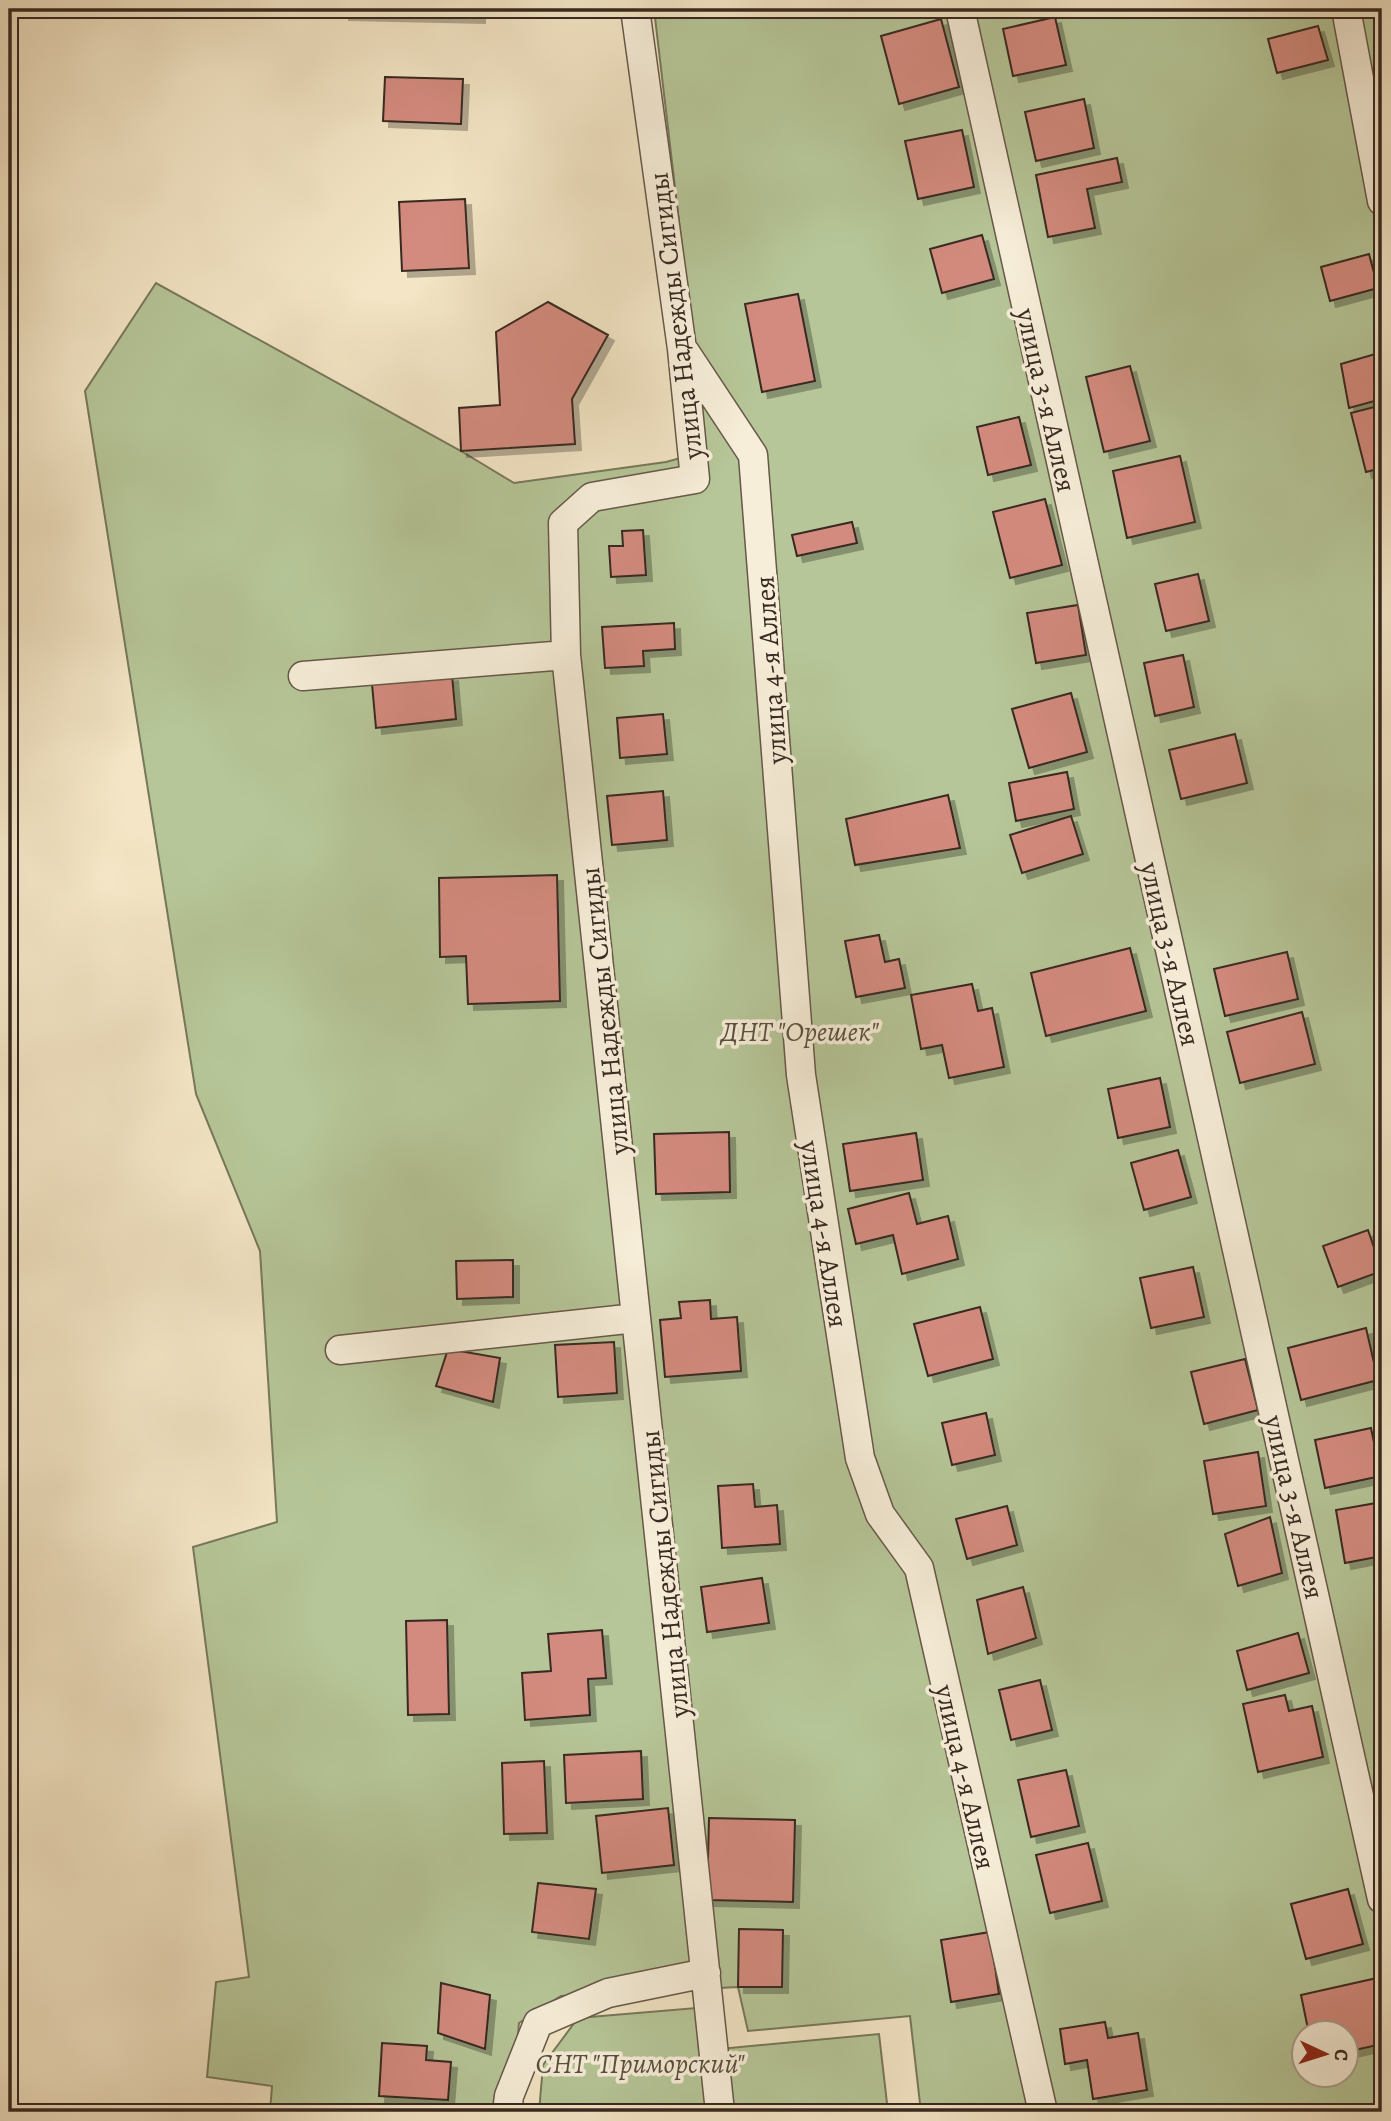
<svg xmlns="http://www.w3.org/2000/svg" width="1391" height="2121" font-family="Alegreya,serif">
<defs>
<filter id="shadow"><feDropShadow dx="6" dy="6" stdDeviation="0" flood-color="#0004"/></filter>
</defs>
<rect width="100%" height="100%" fill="#f3e5c5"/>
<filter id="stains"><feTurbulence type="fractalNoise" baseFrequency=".00286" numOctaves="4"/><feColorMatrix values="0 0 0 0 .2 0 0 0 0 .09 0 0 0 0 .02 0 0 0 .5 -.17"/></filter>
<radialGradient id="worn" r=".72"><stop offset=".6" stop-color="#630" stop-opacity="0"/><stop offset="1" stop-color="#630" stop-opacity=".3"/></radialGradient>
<path fill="#b6c698" stroke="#77785c" stroke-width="2" fill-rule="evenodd" d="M 654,9 L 1382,9 L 1382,2112 L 921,2112 L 910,2016 L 748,2031 L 738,1987 L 561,1996 L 519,2023 L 511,2112 L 270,2112 L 272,2086 L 207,2077 L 216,1982 L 249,1977 L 193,1547 L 277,1522 L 260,1251 L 196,1094 L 85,391 L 156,283 L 461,451 L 514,483 L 666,462 L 706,451 ZM 1304,2034 L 1346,2034 L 1346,2076 L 1304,2076 Z
M 696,2008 L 699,2051 L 879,2034 L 888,2112 L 539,2112 L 543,2065 L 578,2018 Z"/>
<path fill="#d48b7f" stroke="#382921" stroke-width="2" filter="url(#shadow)" d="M 343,9 L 479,9 L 479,17 L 343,14 Z
M 1055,17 L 1066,65 L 1013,76 L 1003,29 Z
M 941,19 L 959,87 L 899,104 L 881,36 Z
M 1318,26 L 1328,60 L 1277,73 L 1268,39 Z
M 385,77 L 463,79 L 461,124 L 383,121 Z
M 1084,99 L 1094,148 L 1036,161 L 1025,112 Z
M 962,130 L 974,187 L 918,199 L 905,141 Z
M 1117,158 L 1122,182 L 1087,189 L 1095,228 L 1048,237 L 1036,175 Z
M 465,199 L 469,268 L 402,271 L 399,202 Z
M 982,235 L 994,279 L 942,293 L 930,249 Z
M 1369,254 L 1378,288 L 1330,301 L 1321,267 Z
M 798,294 L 815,381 L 762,392 L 745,304 Z
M 548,302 L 608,335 L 572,399 L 575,444 L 461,451 L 459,408 L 500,405 L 496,332 Z
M 1382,352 L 1382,399 L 1349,408 L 1341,364 Z
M 1130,366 L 1150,441 L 1104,452 L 1086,377 Z
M 1382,405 L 1382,468 L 1366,472 L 1351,413 Z
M 1019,417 L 1031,465 L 988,475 L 977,427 Z
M 1180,456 L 1195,522 L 1127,538 L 1113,471 Z
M 1045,499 L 1062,565 L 1010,578 L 993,512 Z
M 852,522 L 857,543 L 797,556 L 792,535 Z
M 643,530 L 646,575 L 611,577 L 609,546 L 623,546 L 622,531 Z
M 1198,574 L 1209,621 L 1166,631 L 1155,584 Z
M 1078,605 L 1086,655 L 1036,663 L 1027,613 Z
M 674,623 L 675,649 L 643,651 L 644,666 L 605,668 L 602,627 Z
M 1183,655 L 1194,707 L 1155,716 L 1144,663 Z
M 452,675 L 456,719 L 376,728 L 372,684 Z
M 1071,693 L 1087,752 L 1029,768 L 1012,709 Z
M 663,714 L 667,754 L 620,758 L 617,718 Z
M 1235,734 L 1247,783 L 1181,799 L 1169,750 Z
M 1067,772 L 1074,809 L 1016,821 L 1009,783 Z
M 663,791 L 667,840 L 612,845 L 607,796 Z
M 948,795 L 960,848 L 855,865 L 846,819 Z
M 1071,816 L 1083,854 L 1022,873 L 1010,835 Z
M 557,875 L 560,1001 L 468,1004 L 466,956 L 440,957 L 439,878 Z
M 879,935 L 885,962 L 899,959 L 905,988 L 856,997 L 845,941 Z
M 1130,948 L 1146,1011 L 1046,1036 L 1031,973 Z
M 1287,952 L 1298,999 L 1225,1016 L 1214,969 Z
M 972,984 L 978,1011 L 992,1008 L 1004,1067 L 949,1078 L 942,1045 L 921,1049 L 911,995 Z
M 1302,1012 L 1315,1064 L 1240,1083 L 1227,1032 Z
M 1160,1078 L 1170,1127 L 1118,1138 L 1108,1089 Z
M 729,1132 L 730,1192 L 656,1194 L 654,1134 Z
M 916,1133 L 923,1180 L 850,1191 L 843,1144 Z
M 1178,1150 L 1191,1197 L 1144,1210 L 1131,1163 Z
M 909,1193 L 917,1224 L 948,1216 L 958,1259 L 902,1274 L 893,1235 L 856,1244 L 848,1209 Z
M 1368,1230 L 1382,1271 L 1338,1287 L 1323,1246 Z
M 513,1260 L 513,1297 L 457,1299 L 456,1261 Z
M 1193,1267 L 1204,1317 L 1151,1328 L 1140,1278 Z
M 710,1300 L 711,1319 L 737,1317 L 741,1371 L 665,1377 L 660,1320 L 681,1318 L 679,1302 Z
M 980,1307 L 993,1359 L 928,1376 L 914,1324 Z
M 1366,1328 L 1378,1380 L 1301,1400 L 1288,1348 Z
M 614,1342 L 617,1393 L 558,1397 L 555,1345 Z
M 448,1349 L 500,1358 L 493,1402 L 436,1386 Z
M 1245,1359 L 1258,1410 L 1204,1424 L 1191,1372 Z
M 986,1413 L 995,1455 L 952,1465 L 942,1423 Z
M 1371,1428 L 1381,1476 L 1325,1488 L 1315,1440 Z
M 1258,1452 L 1266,1506 L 1213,1514 L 1204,1461 Z
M 753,1484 L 755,1507 L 777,1505 L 780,1544 L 722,1548 L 718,1486 Z
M 1382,1502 L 1382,1556 L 1345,1563 L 1336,1510 Z
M 1007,1506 L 1017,1545 L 967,1559 L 956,1519 Z
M 1270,1517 L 1282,1573 L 1238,1586 L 1225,1534 Z
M 762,1578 L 769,1623 L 707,1632 L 701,1587 Z
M 1023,1587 L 1036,1638 L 988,1654 L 977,1600 Z
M 447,1620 L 449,1714 L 408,1715 L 406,1621 Z
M 602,1630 L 606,1678 L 588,1679 L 590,1715 L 525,1720 L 522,1673 L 551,1671 L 548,1634 Z
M 1298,1633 L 1309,1673 L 1247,1690 L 1237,1651 Z
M 1040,1680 L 1052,1730 L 1011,1740 L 999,1690 Z
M 1285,1695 L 1289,1711 L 1312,1706 L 1323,1757 L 1258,1772 L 1243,1704 Z
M 641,1751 L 643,1799 L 566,1803 L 564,1755 Z
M 544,1761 L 547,1833 L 504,1834 L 502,1763 Z
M 1066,1770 L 1079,1826 L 1031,1837 L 1018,1780 Z
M 668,1808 L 674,1865 L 602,1873 L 596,1816 Z
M 709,1818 L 795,1820 L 793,1902 L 707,1900 Z
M 1088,1843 L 1102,1901 L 1050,1913 L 1036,1855 Z
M 538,1883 L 596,1889 L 589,1939 L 532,1932 Z
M 1348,1889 L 1363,1944 L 1306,1959 L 1291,1904 Z
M 739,1929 L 783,1930 L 782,1987 L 738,1987 Z
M 990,1932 L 999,1994 L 951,2002 L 941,1940 Z
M 1377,1978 L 1382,2001 L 1382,2044 L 1346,2052 L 1346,2034 L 1309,2034 L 1301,1995 Z
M 441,1983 L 490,1995 L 485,2049 L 438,2033 Z
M 1105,2022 L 1108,2038 L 1138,2033 L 1147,2090 L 1093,2099 L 1087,2060 L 1065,2064 L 1060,2029 Z
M 382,2043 L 427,2046 L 426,2060 L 451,2062 L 448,2100 L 379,2096 Z"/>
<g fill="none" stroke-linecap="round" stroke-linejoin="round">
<defs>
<path id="minor" d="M 635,9 L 682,349 L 695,479 L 592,497 L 563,523 L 566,655 L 720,2112
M 960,9 L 1382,1899
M 1346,9 L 1382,201
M 685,352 L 753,455 L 801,1075 L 860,1458 L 880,1514 L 919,1568 L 1043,2112
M 303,676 L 566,655
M 340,1350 L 636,1318
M 507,2112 L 509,2096 L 538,2023 L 608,1993 L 706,1973"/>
</defs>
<use href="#minor" stroke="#67584a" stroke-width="31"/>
<use href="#minor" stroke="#f7eed9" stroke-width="28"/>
</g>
<g text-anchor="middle" stroke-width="7" stroke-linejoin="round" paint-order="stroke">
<g font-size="28" fill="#382921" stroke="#f7eed9">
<text transform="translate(675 316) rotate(-97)" y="10">улица Надежды Сигиды</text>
<text transform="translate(1047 400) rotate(77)" y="10">улица 3-я Аллея</text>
<text transform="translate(770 670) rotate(-94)" y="10">улица 4-я Аллея</text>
<text transform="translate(1171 954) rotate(77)" y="10">улица 3-я Аллея</text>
<text transform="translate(604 1011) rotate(-96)" y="10">улица Надежды Сигиды</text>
<text transform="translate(825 1234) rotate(81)" y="10">улица 4-я Аллея</text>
<text transform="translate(1295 1507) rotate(77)" y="10">улица 3-я Аллея</text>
<text transform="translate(664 1574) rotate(-96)" y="10">улица Надежды Сигиды</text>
<text transform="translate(966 1777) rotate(77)" y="10">улица 4-я Аллея</text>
</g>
<g font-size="28" font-style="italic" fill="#58503f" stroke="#f7eed9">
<text x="800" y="1041">ДНТ "Орешек"</text>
<text x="640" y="2073">СНТ "Приморский"</text>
</g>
</g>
<rect width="1391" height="2121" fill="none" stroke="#f3e5c5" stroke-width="35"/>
<rect x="10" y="10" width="1370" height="2100" fill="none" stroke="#382921" stroke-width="3.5"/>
<rect x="18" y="18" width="1356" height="2086" fill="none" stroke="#382921" stroke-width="2"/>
<g transform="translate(1325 2054) rotate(94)"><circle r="33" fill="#f7eed9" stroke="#ab9f8f" stroke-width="2"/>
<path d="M0-5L12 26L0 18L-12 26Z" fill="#8f2418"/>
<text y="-10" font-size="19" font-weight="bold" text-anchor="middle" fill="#382921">С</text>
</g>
<rect width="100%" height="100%" filter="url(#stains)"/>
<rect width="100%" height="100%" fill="url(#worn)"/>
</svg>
